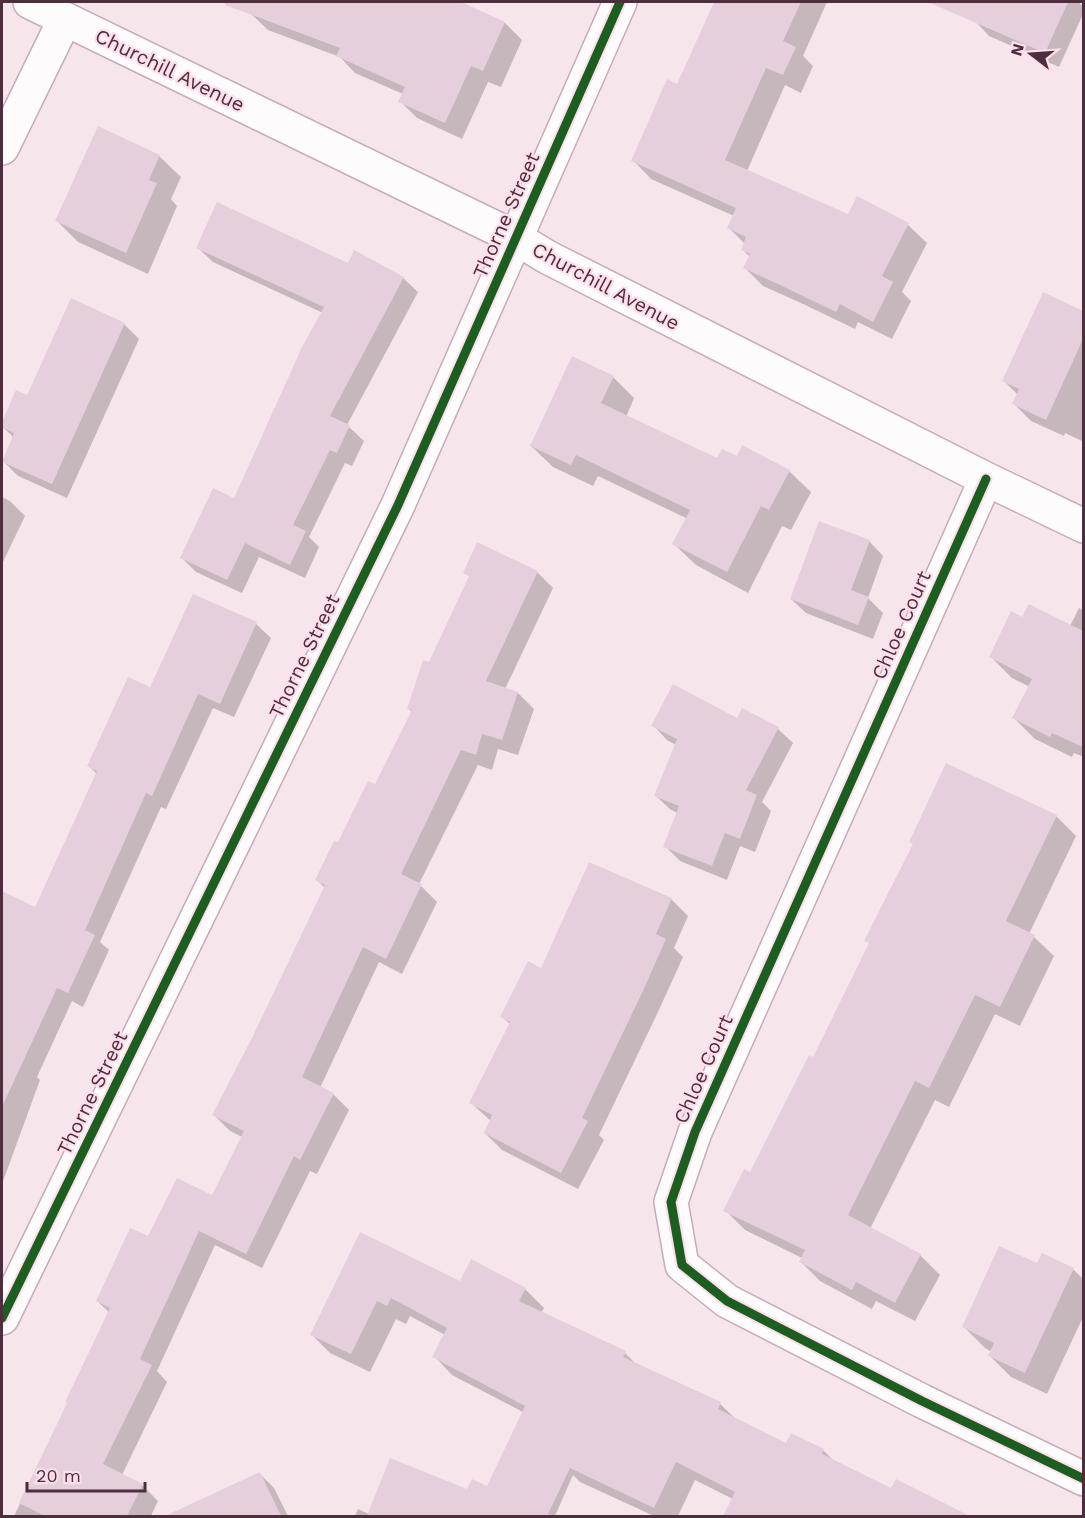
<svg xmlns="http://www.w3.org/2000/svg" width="1085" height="1518" font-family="'Work Sans',sans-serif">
<rect width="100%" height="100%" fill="#f7e5ec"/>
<path fill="#0003" d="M 255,2 L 457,2 L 505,23 L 522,40 L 501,87 L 488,82 L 462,139 L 417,118 L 400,101 L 403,94 L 355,73 L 340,57 L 268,30 L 250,13 Z
M 715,2 L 827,2 L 803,56 L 813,66 L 801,93 L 785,85 L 747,171 L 848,216 L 857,198 L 908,225 L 927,243 L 902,292 L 911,301 L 892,339 L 858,322 L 855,329 L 801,303 L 763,286 L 745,268 L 750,257 L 742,249 L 745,244 L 729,228 L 734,216 L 651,179 L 633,160 L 678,86 Z
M 983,2 L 1078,2 L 1084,7 L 1084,12 L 1059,67 L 989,36 L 975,21 Z
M 159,156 L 181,177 L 171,199 L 177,206 L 148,274 L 78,242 L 57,221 Z
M 198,248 L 348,265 L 403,278 L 418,292 L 347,425 L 364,441 L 352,466 L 345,463 L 309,537 L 319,547 L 305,578 L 259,557 L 242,593 L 196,572 L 181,557 L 234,500 L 323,313 L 213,262 Z
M 1044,294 L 1084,313 L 1084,442 L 1065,433 L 1064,436 L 1031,421 L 1014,404 L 1018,395 L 1004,381 Z
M 124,324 L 139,339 L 67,498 L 18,476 L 4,462 L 14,438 L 2,426 L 16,392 L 28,397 Z
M 613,377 L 634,398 L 626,417 L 718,460 L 737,458 L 743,447 L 789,471 L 811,492 L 791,530 L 782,526 L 748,593 L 696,565 L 674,544 L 688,519 L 598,476 L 593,486 L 553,467 L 531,446 Z
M 2,497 L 10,501 L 25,516 L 2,564 Z
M 869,541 L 883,556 L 868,598 L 883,613 L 873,639 L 806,613 L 791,599 Z
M 465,572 L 537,572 L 553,588 L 505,689 L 518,693 L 534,709 L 518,755 L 498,749 L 492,770 L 478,765 L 419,884 L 437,902 L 402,974 L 379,962 L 320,1088 L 333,1094 L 349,1110 L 317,1174 L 310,1171 L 262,1268 L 215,1245 L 157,1371 L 167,1382 L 122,1475 L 142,1485 L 158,1501 L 151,1516 L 14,1516 L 69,1404 L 110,1313 L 97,1301 L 149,1238 L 213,1197 L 242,1137 L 230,1131 L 214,1115 L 254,1039 L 325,888 L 317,880 L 376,786 L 412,712 L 409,709 L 470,577 Z
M 1079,608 L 1084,611 L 1084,757 L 1074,753 L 1072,757 L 1035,739 L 1014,718 L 1030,687 L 1012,678 L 991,657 L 1023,619 L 1070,626 Z
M 256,624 L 271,638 L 234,717 L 213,708 L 166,809 L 161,807 L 100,942 L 109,950 L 83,1007 L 72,1001 L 37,1077 L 40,1080 L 2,1184 L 2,908 L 7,895 L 36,909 L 97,774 L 89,766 L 151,689 Z
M 743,710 L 778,729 L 793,743 L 762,802 L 771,811 L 755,852 L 740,846 L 727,880 L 680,861 L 665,846 L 678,813 L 671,810 L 656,796 L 676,745 L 667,740 L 653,725 L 738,720 Z
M 1056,816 L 1076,836 L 1029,934 L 1034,937 L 1054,956 L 1020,1026 L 995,1014 L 949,1107 L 935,1100 L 870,1229 L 920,1255 L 940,1275 L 915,1321 L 876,1301 L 872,1309 L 820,1281 L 800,1261 L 802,1258 L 745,1230 L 725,1210 L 750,1174 L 814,1059 L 870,944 L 866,940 L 914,845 L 911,842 Z
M 671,899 L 688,916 L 674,948 L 683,957 L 658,1012 L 599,1135 L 604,1140 L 578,1189 L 502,1150 L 485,1133 L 491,1121 L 471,1103 L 511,1025 L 502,1017 L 542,970 Z
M 360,1234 L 461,1283 L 525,1289 L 544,1308 L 541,1313 L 625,1353 L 637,1365 L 720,1404 L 736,1419 L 787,1445 L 823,1450 L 835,1462 L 892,1490 L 897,1481 L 966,1516 L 724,1516 L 733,1499 L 695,1480 L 678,1516 L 654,1516 L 580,1482 L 573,1475 L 555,1516 L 355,1516 L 358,1509 L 369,1514 L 468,1491 L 488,1488 L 523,1412 L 452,1375 L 434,1356 L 445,1335 L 410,1316 L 406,1324 L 396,1319 L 370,1372 L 330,1353 L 311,1334 Z
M 1043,1255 L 1074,1270 L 1084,1280 L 1084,1315 L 1047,1394 L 1011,1377 L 990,1356 L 992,1352 L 985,1348 L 964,1327 L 1038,1265 Z
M 260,1474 L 274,1488 L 288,1516 L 220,1516 L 210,1497 Z"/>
<path fill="#e5cfdd" d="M 226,2 L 461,2 L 505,22 L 483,71 L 471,66 L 445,123 L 398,102 L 405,87 L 336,56 L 340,48 L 225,5 Z
M 714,2 L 801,2 L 783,41 L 796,47 L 783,75 L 766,68 L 725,160 L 848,214 L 857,196 L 909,223 L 882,276 L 893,282 L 873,322 L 840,304 L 836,312 L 780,285 L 743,268 L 750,254 L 741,250 L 746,237 L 727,228 L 736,208 L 631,161 L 667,79 L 677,84 Z
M 928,2 L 1068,2 L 1045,53 Z
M 98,126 L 160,155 L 149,180 L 157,183 L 126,253 L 55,221 Z
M 217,202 L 348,263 L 354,250 L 404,277 L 330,416 L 350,425 L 337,453 L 330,450 L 293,525 L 306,531 L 290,565 L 245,543 L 227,580 L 180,558 L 213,488 L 234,498 L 302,347 L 324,307 L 196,248 Z
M 1043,292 L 1083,311 L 1083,339 L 1046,420 L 1012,404 L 1019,389 L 1002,381 Z
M 71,298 L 125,323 L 52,484 L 2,462 L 14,433 L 2,427 L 2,422 L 16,390 L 27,395 Z
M 572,356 L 614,376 L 601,403 L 717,458 L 722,449 L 737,456 L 742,445 L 790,470 L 769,510 L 761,506 L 727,572 L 672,544 L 690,510 L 576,455 L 571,465 L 530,446 Z
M 819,521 L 870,540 L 851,590 L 869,597 L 858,625 L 790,599 Z
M 477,542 L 538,571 L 486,681 L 518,692 L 502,740 L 482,734 L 476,755 L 461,750 L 401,874 L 422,884 L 386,959 L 363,947 L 302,1077 L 334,1093 L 300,1160 L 294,1156 L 246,1254 L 199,1231 L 140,1359 L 152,1365 L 103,1464 L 143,1484 L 127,1516 L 45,1516 L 19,1503 L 67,1403 L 65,1402 L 110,1308 L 96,1301 L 130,1228 L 148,1236 L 177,1178 L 212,1195 L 244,1131 L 212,1115 L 252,1038 L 325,885 L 315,880 L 334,841 L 338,842 L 368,781 L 375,784 L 412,710 L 407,709 L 423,660 L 429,662 L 469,576 L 463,573 Z
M 193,594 L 257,622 L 220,704 L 198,694 L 152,796 L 146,793 L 85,930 L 95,935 L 68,993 L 57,988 L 2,1107 L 2,891 L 35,907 L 97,771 L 87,766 L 128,677 L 150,687 Z
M 1029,604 L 1083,631 L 1083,747 L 1052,733 L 1050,737 L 1012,718 L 1032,679 L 989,657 L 1011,611 L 1022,617 Z
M 673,684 L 737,718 L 742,708 L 779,727 L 746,790 L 757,795 L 740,839 L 725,833 L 712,866 L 663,847 L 679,806 L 654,796 L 677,739 L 651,726 Z
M 946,763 L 1057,815 L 1006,921 L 1035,935 L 1000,1007 L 975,995 L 929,1088 L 915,1081 L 848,1215 L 921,1254 L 895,1303 L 856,1282 L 852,1290 L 799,1262 L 805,1250 L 723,1211 L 744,1169 L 750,1172 L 809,1055 L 813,1057 L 869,943 L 864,941 L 913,844 L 909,842 Z
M 589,862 L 672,898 L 656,934 L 666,939 L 642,993 L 582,1118 L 588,1121 L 561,1173 L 484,1133 L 492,1115 L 469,1103 L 510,1022 L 500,1017 L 528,961 L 541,968 Z
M 360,1232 L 460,1281 L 471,1259 L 526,1288 L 519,1301 L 626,1351 L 623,1357 L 721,1402 L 718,1409 L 786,1443 L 791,1433 L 824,1449 L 822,1454 L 891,1488 L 896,1479 L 970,1516 L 723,1516 L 735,1492 L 676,1462 L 654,1508 L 570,1468 L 548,1514 L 554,1516 L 367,1516 L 390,1458 L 467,1489 L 472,1479 L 487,1486 L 525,1406 L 432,1357 L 447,1328 L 391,1298 L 387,1306 L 377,1301 L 351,1354 L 310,1335 Z
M 999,1246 L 1037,1263 L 1042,1253 L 1074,1268 L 1025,1373 L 988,1356 L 994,1343 L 962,1327 Z
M 260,1472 L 281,1516 L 165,1516 Z"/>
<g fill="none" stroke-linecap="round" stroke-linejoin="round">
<defs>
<path id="minor" d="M 30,2 L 516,238 L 547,257 L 986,479 L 1084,526
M 2,148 L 65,19
M 986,479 L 695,1132 L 671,1202 L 682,1265 L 727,1301 L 922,1401 L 1084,1479"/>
<path id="tertiary" d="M 2,1318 L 398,505 L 620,2"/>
</defs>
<use href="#minor" stroke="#c4adb7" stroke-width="36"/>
<use href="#tertiary" stroke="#c4adb7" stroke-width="36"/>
<use href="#minor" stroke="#fefbfc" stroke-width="33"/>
<use href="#tertiary" stroke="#fefbfc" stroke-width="33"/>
<defs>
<path id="cycleway" d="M 986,479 L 695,1132 L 671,1202 L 682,1265 L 727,1301 L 922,1401 L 1084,1479
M 2,1318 L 398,505 L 620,2"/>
</defs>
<use href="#cycleway" stroke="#fedeeb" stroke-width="13"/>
<use href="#cycleway" stroke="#1b5e20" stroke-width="9"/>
</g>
<g text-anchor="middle" stroke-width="4.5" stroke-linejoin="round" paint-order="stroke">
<g font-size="20" fill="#4d2e3c" stroke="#fedeeb">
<text transform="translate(170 70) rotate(26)" y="7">Churchill Avenue</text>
<text transform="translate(506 215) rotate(-66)" y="7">Thorne Street</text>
<text transform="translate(606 286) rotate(28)" y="7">Churchill Avenue</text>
<text transform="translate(901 625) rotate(-66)" y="7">Chloe Court</text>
<text transform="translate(304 656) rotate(-64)" y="7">Thorne Street</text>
<text transform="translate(703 1069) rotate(-66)" y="7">Chloe Court</text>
<text transform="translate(92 1093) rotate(-64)" y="7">Thorne Street</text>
</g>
</g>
<rect width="1085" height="1518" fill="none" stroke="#4d2e3c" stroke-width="6"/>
<g transform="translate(1031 54) rotate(287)" stroke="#fedeeb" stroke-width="4.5" paint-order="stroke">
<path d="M0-4.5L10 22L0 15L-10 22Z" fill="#4d2e3c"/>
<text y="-9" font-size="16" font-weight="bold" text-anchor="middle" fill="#4d2e3c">N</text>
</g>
<path d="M27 1482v9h118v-9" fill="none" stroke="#4d2e3c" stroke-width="3"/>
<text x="36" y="1482" font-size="18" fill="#4d2e3c" stroke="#fedeeb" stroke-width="4.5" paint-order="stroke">20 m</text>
</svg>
